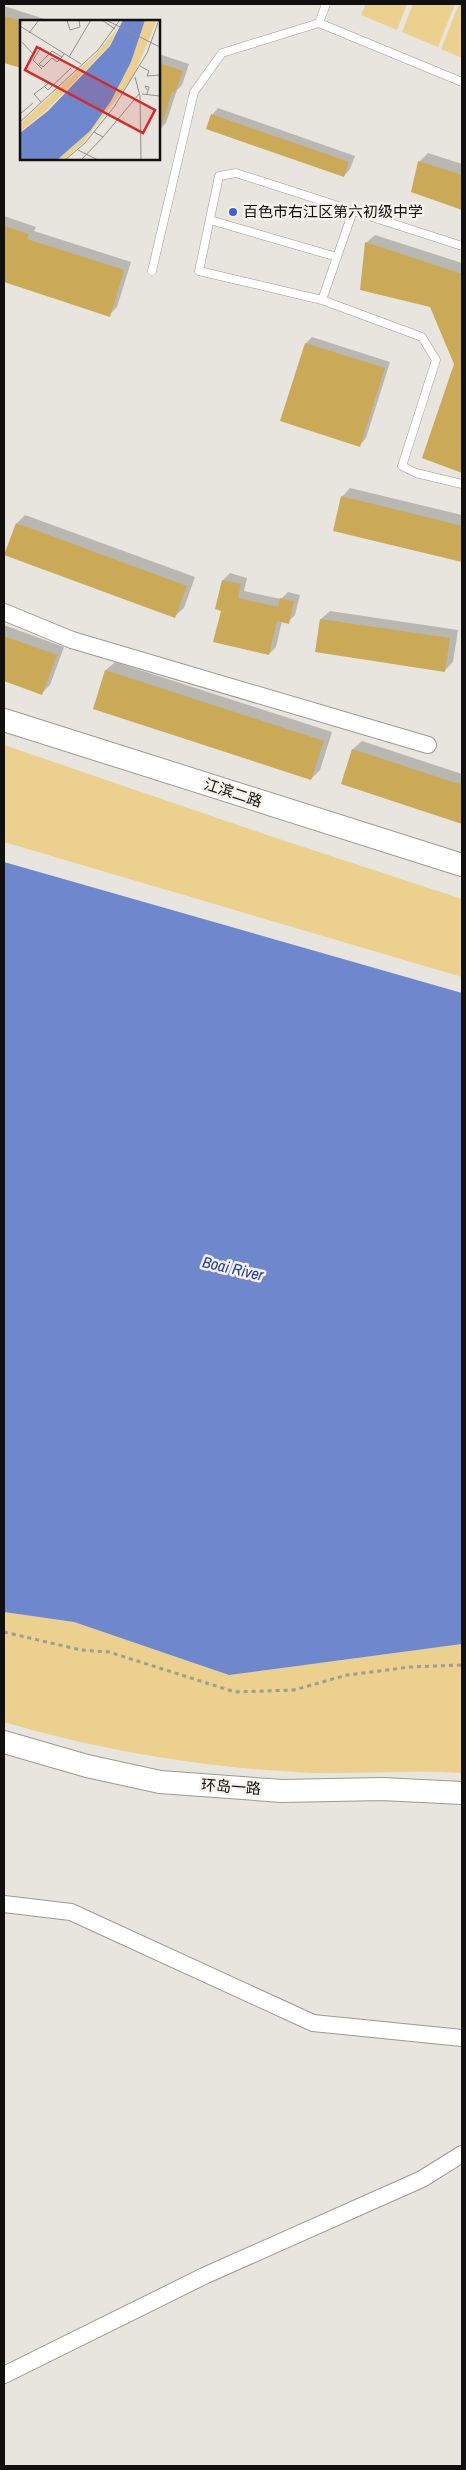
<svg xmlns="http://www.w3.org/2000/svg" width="466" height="2470" font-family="'Archivo Narrow','Noto Sans SC',sans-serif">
<rect width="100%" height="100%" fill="#e8e5de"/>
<path fill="#ebd08e" d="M 366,4 L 407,4 L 397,30 L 361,15 Z
M 413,4 L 455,4 L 438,47 L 402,32 Z
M 459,4 L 462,4 L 462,58 L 441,49 Z
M 4,745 L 276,838 L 462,899 L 462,977 L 4,842 Z
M 4,1612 L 74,1622 L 229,1675 L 462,1644 L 462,1773 C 413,1770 364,1774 314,1773 C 213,1769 101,1751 4,1722 Z"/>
<path fill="#6e87cd" d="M 4,862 L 462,993 L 462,1644 L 229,1675 L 74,1622 L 4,1612 Z"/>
<path fill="#0003" d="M 4,6 L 51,21 L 21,21 L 21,67 L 4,61 Z
M 159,54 L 189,64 L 182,85 L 177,90 L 166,123 L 159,130 Z
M 218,108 L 355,156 L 350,169 L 344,176 L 212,115 Z
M 428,153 L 462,164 L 462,209 L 412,191 L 419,162 Z
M 4,216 L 36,227 L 34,231 L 131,262 L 117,307 L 109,315 L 4,281 Z
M 375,235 L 462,263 L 462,471 L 424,457 L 455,364 L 431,306 L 366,243 Z
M 312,337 L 390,362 L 366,438 L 360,445 L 306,343 Z
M 350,488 L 462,515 L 462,561 L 334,530 L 342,497 Z
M 25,515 L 195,577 L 184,608 L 175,616 L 17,523 Z
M 230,573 L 247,578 L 244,591 L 281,599 L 288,592 L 300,595 L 295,615 L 288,622 L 282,621 L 276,647 L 269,654 L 222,610 L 217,608 L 223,580 Z
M 330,611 L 458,630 L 453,662 L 444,671 L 316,651 L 321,619 Z
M 4,625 L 64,647 L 50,685 L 42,693 L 4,679 Z
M 115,662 L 332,732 L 320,770 L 311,779 L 94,708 L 106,670 Z
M 362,741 L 462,774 L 462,823 L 342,783 L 353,749 Z"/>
<path fill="#caaa56" d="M 4,16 L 21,21 L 21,68 L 4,63 Z
M 159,63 L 183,71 L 175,93 L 172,92 L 162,124 L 159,124 Z
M 211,114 L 349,162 L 344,177 L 206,129 Z
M 418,161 L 462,175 L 462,210 L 411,192 Z
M 4,226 L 29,234 L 27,239 L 124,270 L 110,317 L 4,282 Z
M 365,242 L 462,274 L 462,473 L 422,458 L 454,364 L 430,307 L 360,290 Z
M 305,343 L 385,368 L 360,447 L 280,421 Z
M 341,496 L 462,526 L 462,562 L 333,531 Z
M 16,523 L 187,586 L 175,618 L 4,555 Z
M 222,580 L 241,584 L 238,598 L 278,607 L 280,598 L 294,601 L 289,624 L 277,621 L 269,655 L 213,642 L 221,611 L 215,609 Z
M 320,619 L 450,638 L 445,672 L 315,652 Z
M 4,636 L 57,655 L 42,695 L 4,681 Z
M 105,670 L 324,741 L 311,780 L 93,709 Z
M 352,749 L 462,785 L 462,824 L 341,784 Z"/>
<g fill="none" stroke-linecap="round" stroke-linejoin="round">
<defs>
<path id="lane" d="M 319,23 L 326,4
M 210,220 L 337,257
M 462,246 L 236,173 L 219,176 L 199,271 L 322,300 L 422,337 L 436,360 L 402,466 L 416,473 L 462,484
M 152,271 L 194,92 L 222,53 L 319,23 L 462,82
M 322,300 L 353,211"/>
<path id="street" d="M 4,612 L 72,640 L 428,745
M 4,1904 L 71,1912 L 313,2023 L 462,2038
M 4,2375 L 204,2276 L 422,2179 L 462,2154"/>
<path id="secondary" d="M 4,720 L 462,865
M 4,1742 L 87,1766 L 160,1782 L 282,1791 L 382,1789 L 462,1793"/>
</defs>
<use href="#lane" stroke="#9b9992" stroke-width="9"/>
<use href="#street" stroke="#9b9992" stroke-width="18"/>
<use href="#secondary" stroke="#9b9992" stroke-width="24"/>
<path stroke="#9e9c96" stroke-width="3" stroke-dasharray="4 4" stroke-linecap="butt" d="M 4,1632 L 81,1650 L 109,1652 L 235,1692 L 294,1690 L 347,1675 L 410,1667 L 462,1665"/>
<use href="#lane" stroke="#fff" stroke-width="8"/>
<use href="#street" stroke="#fff" stroke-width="16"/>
<use href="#secondary" stroke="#fff" stroke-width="22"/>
</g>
<circle fill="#4260d3" stroke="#f5f2ec" stroke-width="2" cx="233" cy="212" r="5"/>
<g text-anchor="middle" stroke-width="5" stroke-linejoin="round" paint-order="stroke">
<g font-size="15" fill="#11100e" stroke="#f5f2ec" text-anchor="start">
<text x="243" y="217">百色市右江区第六初级中学</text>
</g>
<g font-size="15" fill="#11100e" stroke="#f5f2ec">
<text transform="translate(233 793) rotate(18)" y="5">江滨二路</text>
<text transform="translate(231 1787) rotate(4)" y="5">环岛一路</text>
</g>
<g font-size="16" font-style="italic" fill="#283e91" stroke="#f5f2ec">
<text transform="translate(233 1268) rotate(13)" y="6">Boai River</text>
</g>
</g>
<g transform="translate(20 20)">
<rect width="140" height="140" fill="#e8e5de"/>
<path d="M 125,0 L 137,0 L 113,57 L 63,123 L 44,140 L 37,140 L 70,111 L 91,81 L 111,42 ZM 98,8 L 89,26 L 26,91 L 0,112 L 0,104 L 75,35 Z" fill="#ebd08e"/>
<path d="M 103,0 L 125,0 L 111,42 L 91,81 L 70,111 L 37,140 L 0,140 L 0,113 L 28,91 L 90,26 Z" fill="#6e87cd"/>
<path fill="none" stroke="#92908b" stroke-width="1" d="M 47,0 L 50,10 L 60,7 L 59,0M 82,0 L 95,9M 86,0 L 140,27M 0,6 L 61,44M 9,13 L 19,0M 2,22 L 14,35M 21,27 L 13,40 L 22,49M 127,33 L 139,0M 42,37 L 32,31 L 19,44 L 23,47 L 32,38 L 37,42 L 42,37 L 44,34M 49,37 L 71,0M 120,46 L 129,51 L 127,56 L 140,55M 115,57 L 120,76 L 121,140M 24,66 L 28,70 L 51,48M 122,74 L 140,76M 127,74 L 129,67 L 125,66 L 127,70M 21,82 L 14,74 L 29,63M 0,94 L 13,83M 0,102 L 78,30 L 100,0M 74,112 L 83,117 L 119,74M 58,130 L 78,140M 45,140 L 65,123 L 94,87 L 127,33M 61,140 L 83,117"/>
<path fill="#d62828" fill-opacity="0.15" stroke="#d62828" stroke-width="2.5" d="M 17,27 L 135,90 L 123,113 L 5,50 Z"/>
<rect width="140" height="140" fill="none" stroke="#11100e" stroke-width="2.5"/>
</g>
<rect width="466" height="2470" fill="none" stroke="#11100e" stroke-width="10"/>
</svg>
